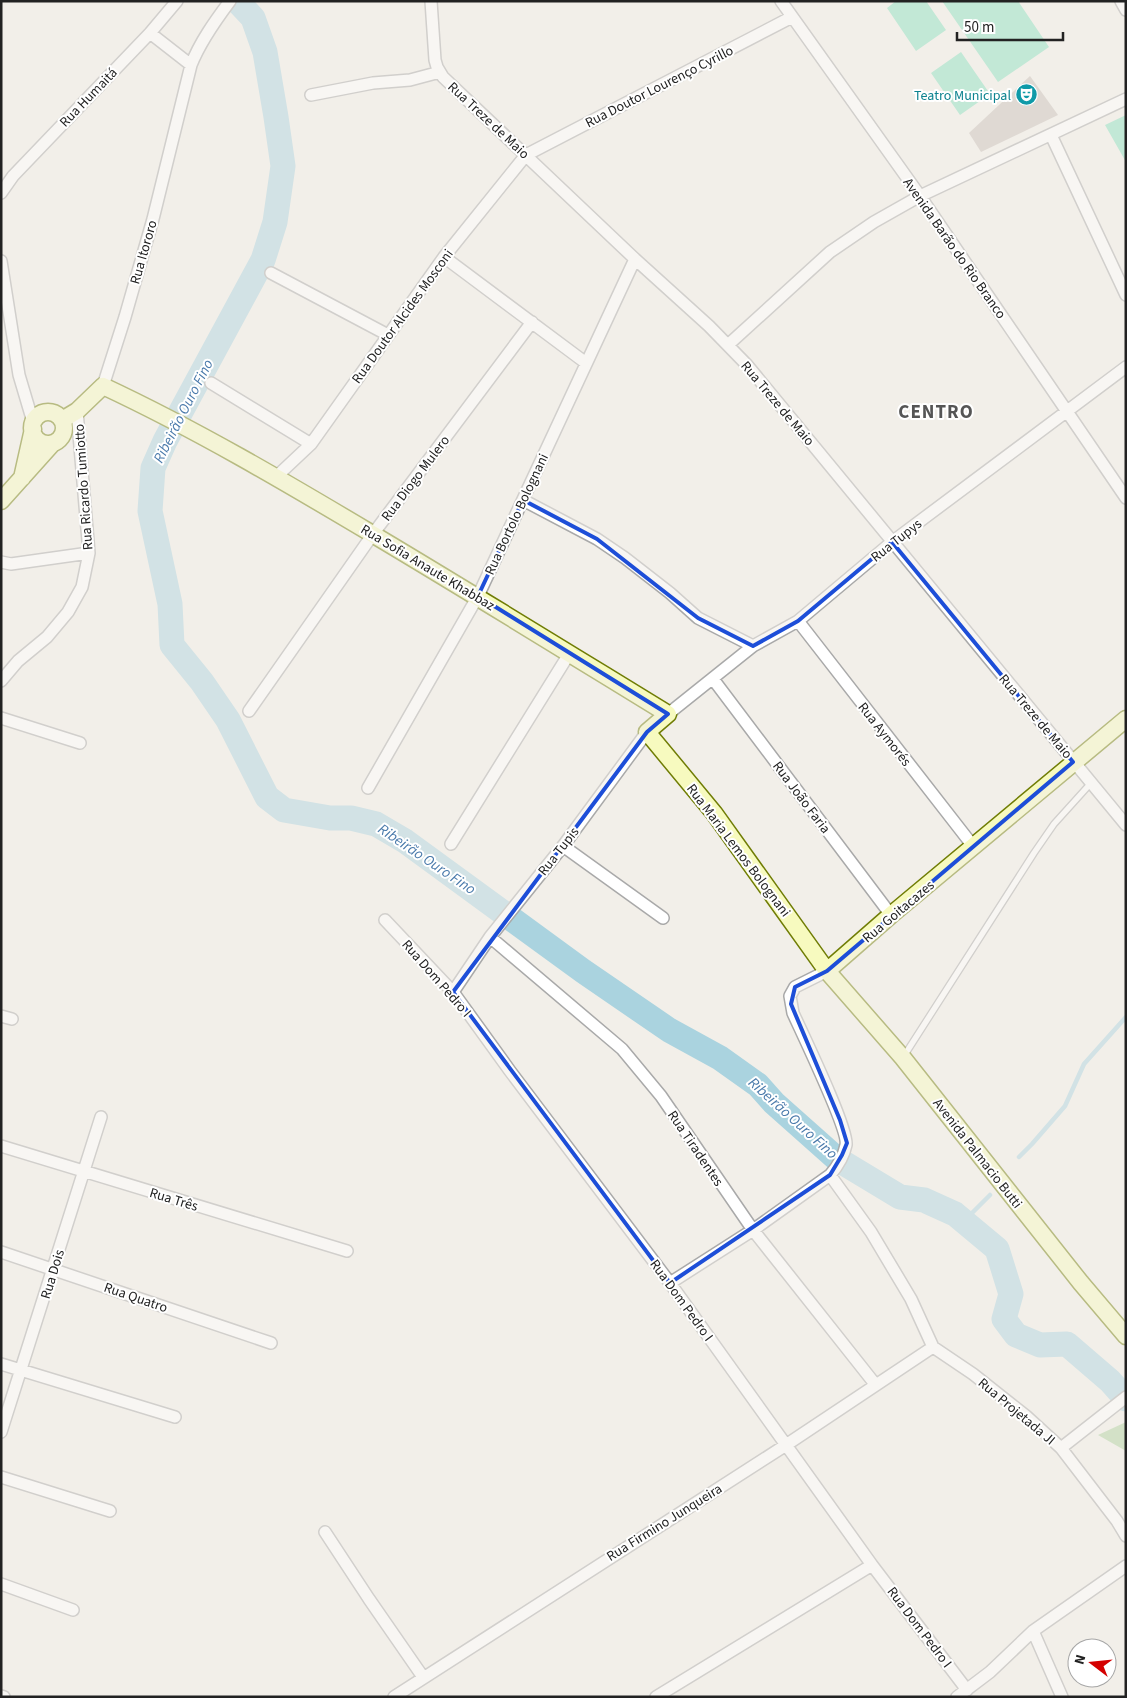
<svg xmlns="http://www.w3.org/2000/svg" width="1127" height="1698" font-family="'Source Sans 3',sans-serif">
<rect width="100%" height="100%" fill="#f2efe9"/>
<path fill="#add19e" d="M 1126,1422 L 1126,1451 L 1098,1435 Z"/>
<path fill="#88e0be" d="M 896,1 L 926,1 L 946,30 L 916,51 L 887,8 Z
M 942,1 L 1018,1 L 1049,47 L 998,82 Z
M 961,52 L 990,94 L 960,115 L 931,73 Z
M 1126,115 L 1126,162 L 1105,125 Z"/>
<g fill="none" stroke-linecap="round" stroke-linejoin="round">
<path stroke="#aad3df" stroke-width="4.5" d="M 1019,1157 L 1032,1144 L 1065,1106 L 1084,1064 L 1126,1017
M 964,1221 L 990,1195"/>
<path stroke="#aad3df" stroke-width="25" d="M 237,1 L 253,18 L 265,52 L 276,117 L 283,166 L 275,222 L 263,260 L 165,441 L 153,468 L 150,511 L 170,604 L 172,645 L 202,682 L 228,720 L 267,797 L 284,810 L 330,818 L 351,818 L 376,824 L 405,841 L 583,971 L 669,1030 L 720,1058 L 758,1085 L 774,1103 L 837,1159 L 900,1197 L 924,1200 L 955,1214 L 997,1249 L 1011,1294 L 1004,1319 L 1016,1335 L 1040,1345 L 1067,1344 L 1110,1381 L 1126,1399"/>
</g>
<path fill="#c7bfb8" d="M 1030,76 L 1058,115 L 981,152 L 969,133 Z"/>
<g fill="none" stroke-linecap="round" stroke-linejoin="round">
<defs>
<path id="lane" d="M 904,1056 L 1034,853 L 1054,824 L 1091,783"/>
<path id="street" d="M 431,1 L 435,60 L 437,67 L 443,77 L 635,259 L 709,326 L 747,365 L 1126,825
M 781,1 L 920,196 L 1126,498
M 1121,1 L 1126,10
M 150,33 L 191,65
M 311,95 L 373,83 L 410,80 L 440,72
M 1051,135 L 1126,295
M 1,193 L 13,176 L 150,33 L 177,1
M 444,257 L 586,363
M 1,261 L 19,375 L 33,422
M 271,273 L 388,335
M 729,344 L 830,252 L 874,222 L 920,196 L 1126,99
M 211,383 L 311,444
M 103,386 L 125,317 L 153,219 L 191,65 C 200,42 215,21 230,1
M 277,476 L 311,444 L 444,257 L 526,155 L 792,17
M 523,500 L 597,539 L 625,558 L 670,593 L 698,618 L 753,646
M 1,562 L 11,564 L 89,553
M 798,621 L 973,846
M 713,679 L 891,915
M 1,681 L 18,661 L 47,637 L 68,612 L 82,587 L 89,553 L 77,411
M 249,711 L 373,534 L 532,322
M 668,714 L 753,646 L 798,621 L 892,542 L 1126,367
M 1,718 L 80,743
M 368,788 L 478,596 L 635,259
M 451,844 L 569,654
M 563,846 L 663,918
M 385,920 L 453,992 L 510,1071 L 670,1283 L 872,1565 L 967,1690
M 490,937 L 622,1049 L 661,1096 L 753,1230 L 875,1384
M 453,992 L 490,937 L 563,846 L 647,732
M 1,1016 L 12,1019
M 1,1146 L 347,1251
M 830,1175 L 871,1232 L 911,1299 L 933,1347
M 1,1252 L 271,1343
M 670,1283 L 753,1230 L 830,1175 C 837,1167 844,1155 846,1145 C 849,1130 802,1033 793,1013 L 790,996 L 795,987 L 827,971
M 933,1347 L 973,1374 L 1026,1416 L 1061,1448 L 1117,1521 L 1126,1536
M 1,1364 L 175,1417
M 1,1432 L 101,1117
M 1061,1448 L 1126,1397
M 1,1477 L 110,1511
M 325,1532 L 369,1599 L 423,1677
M 1,1584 L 73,1610
M 1033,1631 L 1062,1697
M 1,1696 L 4,1697
M 394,1697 L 786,1445 L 933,1347
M 656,1697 L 872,1565
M 957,1697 L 990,1672 L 1033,1631 L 1126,1566"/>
<path id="secondary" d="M32 428a16 16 0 1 1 32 0a16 16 0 1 1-32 0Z
M 62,420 L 77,411 L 103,386 C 197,430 285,482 374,535 C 473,594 570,654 668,714 L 647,732 L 714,813 L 827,971 L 903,1058 L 1081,1283 L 1126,1336
M 22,478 L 33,429
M 1,501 L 53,443
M 827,971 L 891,915 L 1126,719"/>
</defs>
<use href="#lane" stroke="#a9a9a9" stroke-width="8"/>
<use href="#street" stroke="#a9a9a9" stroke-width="14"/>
<use href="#secondary" stroke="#707d05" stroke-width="19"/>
<use href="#lane" stroke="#fff" stroke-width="5.5"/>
<use href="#street" stroke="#fff" stroke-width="11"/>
<use href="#secondary" stroke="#f7fabf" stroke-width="16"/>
</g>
<path d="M0 0H1127V1698H0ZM 523,500 L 597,539 L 698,618 L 753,646 L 798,621 L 892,542 L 1073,762 L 827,971 L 795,987 L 791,1004 L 840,1120 L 847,1143 L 842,1155 L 830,1175 L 670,1283 L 453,992 L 647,732 L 668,714 L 478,596 Z" fill="#f2efe9" fill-opacity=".55" fill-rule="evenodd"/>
<path fill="none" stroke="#1d4ed8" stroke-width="4" stroke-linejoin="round" d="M 523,500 L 597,539 L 698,618 L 753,646 L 798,621 L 892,542 L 1073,762 L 827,971 L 795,987 L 791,1004 L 840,1120 L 847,1143 L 842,1155 L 830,1175 L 670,1283 L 453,992 L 647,732 L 668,714 L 478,596 Z"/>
<defs>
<symbol id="theatre-disc" viewBox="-11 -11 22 22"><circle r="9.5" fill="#0f9aa8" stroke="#fff"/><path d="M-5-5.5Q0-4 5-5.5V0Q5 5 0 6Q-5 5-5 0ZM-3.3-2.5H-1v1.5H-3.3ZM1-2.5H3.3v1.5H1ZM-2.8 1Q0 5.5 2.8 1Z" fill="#fff"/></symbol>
</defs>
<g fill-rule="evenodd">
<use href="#theatre-disc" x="1014" y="82" width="25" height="25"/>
</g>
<g text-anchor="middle" stroke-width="4" stroke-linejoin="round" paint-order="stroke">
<g font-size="14" fill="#222" stroke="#fff">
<text transform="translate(659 86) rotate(-27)" y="5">Rua Doutor Lourenço Cyrillo</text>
<text transform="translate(88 97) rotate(-46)" y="5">Rua Humaitá</text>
<text transform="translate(489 120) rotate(43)" y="5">Rua Treze de Maio</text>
<text transform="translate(955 248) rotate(55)" y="5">Avenida Barão do Rio Branco</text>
<text transform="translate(143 252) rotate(-74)" y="5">Rua Itororo</text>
<text transform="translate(402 316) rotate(-54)" y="5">Rua Doutor Alcides Mosconi</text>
<text transform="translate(778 403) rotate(50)" y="5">Rua Treze de Maio</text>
<text transform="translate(415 478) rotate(-53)" y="5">Rua Diogo Mulero</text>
<text transform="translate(83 487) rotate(-94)" y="5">Rua Ricardo Tumiotto</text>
<text transform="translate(516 514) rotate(-65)" y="5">Rua Bortolo Bolognani</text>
<text transform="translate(896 540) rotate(-38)" y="5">Rua Tupys</text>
<text transform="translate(428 567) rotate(31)" y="5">Rua Sofia Anaute Khabbaz</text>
<text transform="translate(1036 716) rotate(50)" y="5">Rua Treze de Maio</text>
<text transform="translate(885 734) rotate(52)" y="5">Rua Aymorés</text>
<text transform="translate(802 797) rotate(53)" y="5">Rua João Faria</text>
<text transform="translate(739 850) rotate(53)" y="5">Rua Maria Lemos Bolognani</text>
<text transform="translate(558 851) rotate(-52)" y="5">Rua Tupis</text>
<text transform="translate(898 911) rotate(-40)" y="5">Rua Goitacazes</text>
<text transform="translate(437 978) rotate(49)" y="5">Rua Dom Pedro I</text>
<text transform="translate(696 1148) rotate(56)" y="5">Rua Tiradentes</text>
<text transform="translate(978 1153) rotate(52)" y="5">Avenida Palmacio Butti</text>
<text transform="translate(174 1199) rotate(17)" y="5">Rua Três</text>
<text transform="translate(52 1274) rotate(-73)" y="5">Rua Dois</text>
<text transform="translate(136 1297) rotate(19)" y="5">Rua Quatro</text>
<text transform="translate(682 1300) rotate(54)" y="5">Rua Dom Pedro I</text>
<text transform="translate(1017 1411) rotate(40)" y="5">Rua Projetada JI</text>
<text transform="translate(664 1522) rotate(-32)" y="5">Rua Firmino Junqueira</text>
<text transform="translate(920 1627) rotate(53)" y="5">Rua Dom Pedro I</text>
</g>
<g font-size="14" fill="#0d838f" stroke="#fff" text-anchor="end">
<text x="1011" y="100">Teatro Municipal</text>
</g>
<g font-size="15" font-style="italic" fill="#4a7aab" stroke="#fff">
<text transform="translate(183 411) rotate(-63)" y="5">Ribeirão Ouro Fino</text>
<text transform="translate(427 859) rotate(34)" y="5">Ribeirão Ouro Fino</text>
<text transform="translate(793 1118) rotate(42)" y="5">Ribeirão Ouro Fino</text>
</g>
<g font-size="19" font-weight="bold" letter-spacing="1" fill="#555" stroke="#fff">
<text x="936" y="418">CENTRO</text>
</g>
</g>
<rect width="1127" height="1698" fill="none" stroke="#222222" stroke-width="5"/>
<g transform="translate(1092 1663) rotate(286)"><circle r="24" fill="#ffffff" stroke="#a7a7a7"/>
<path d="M0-4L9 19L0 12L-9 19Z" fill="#d40000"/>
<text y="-8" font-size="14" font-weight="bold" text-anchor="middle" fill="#222222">N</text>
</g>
<path d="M957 32v8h106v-8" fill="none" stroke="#222222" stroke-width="2.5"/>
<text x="964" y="32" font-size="15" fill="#222222" stroke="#ffffff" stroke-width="4" paint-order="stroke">50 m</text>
</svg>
